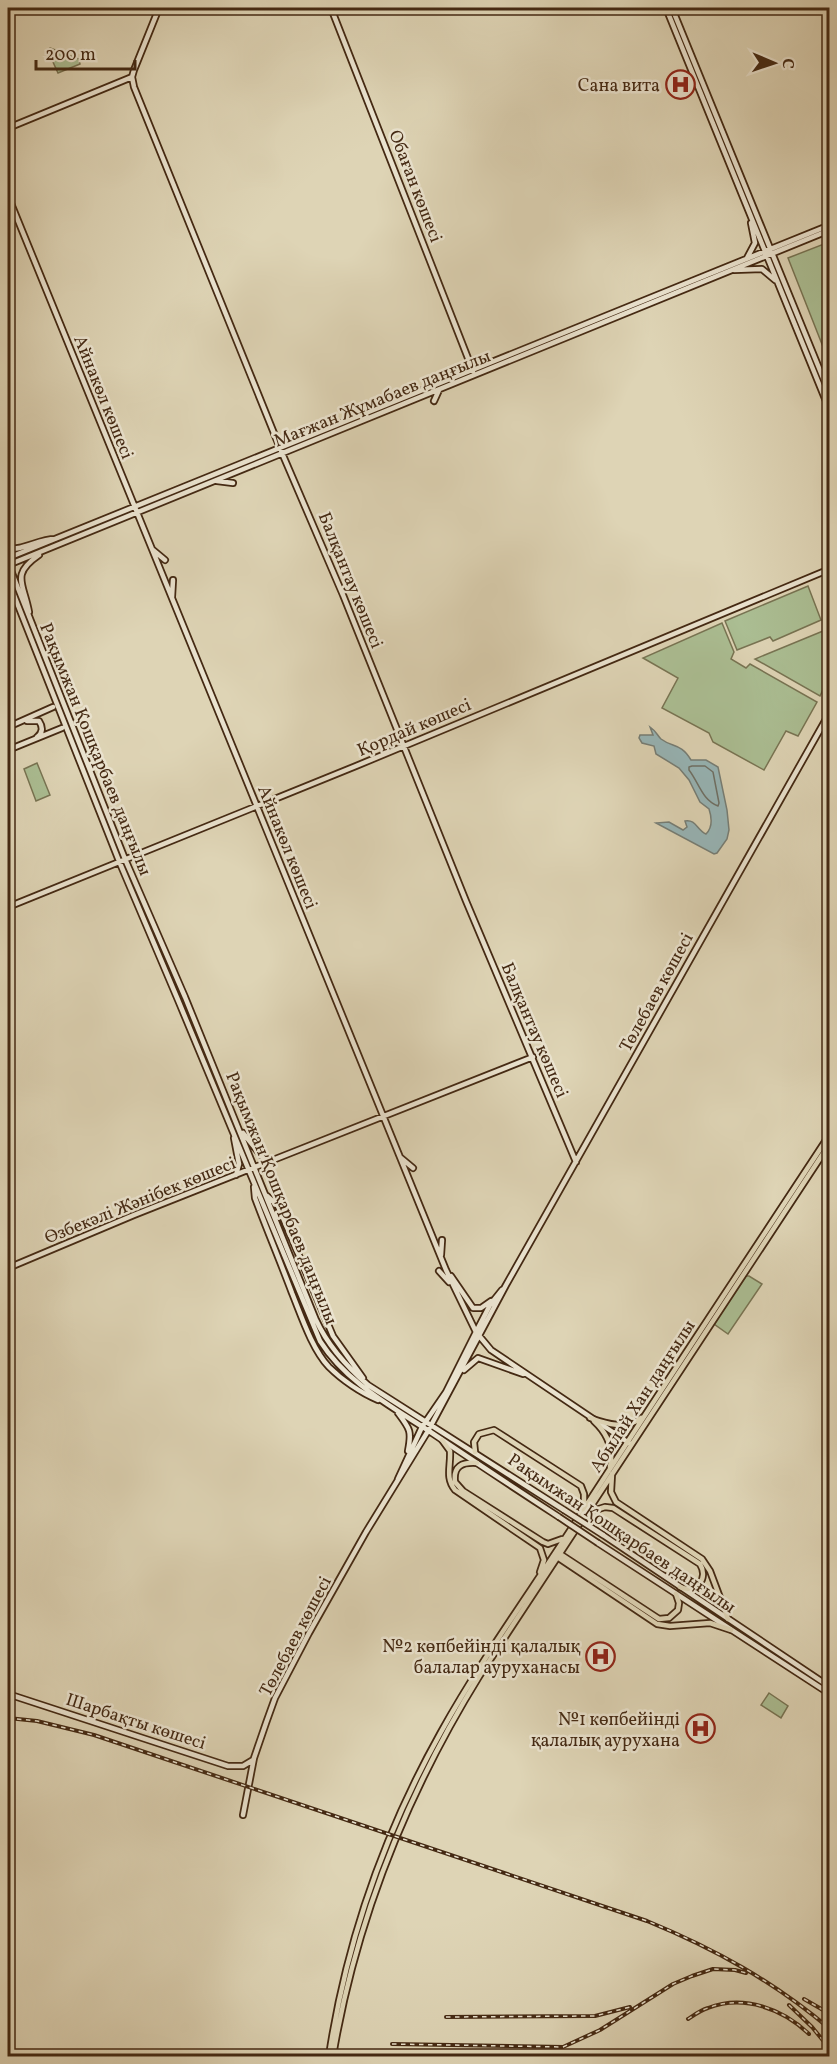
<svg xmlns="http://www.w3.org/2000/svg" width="837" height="2064" font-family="Vollkorn,serif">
<rect width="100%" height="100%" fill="#ded4b5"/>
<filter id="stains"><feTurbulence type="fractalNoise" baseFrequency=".00333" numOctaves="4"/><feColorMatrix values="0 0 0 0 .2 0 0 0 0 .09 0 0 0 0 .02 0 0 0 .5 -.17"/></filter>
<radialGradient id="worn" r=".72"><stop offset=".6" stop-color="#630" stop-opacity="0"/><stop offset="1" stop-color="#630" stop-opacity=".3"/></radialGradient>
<path fill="#abbe93" stroke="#787453" stroke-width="1.5" d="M 50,48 L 79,59 L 80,64 L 58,73 L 48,51 Z
M 829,242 L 829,362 L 788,258 Z
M 808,586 L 821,620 L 773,641 L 770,637 L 737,650 L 725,621 Z
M 722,623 L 734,652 L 731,659 L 746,668 L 750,664 L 817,702 L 798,736 L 786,731 L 764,770 L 713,742 L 709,733 L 662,708 L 678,678 L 643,658 Z
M 823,631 C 835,655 831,674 820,696 L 755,659 Z
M 37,763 L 50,795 L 36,801 L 24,769 Z
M 746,1276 L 749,1276 L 762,1284 L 728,1334 L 714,1324 Z
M 769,1693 L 788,1706 L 781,1718 L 761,1705 Z"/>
<path fill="#97b6b8" stroke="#767e76" stroke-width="1.5" d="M 650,727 C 656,731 657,735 661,739 C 673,748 681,743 691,760 L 706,760 L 718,767 L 727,810 L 729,830 L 727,839 L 717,853 L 714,854 L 656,823 L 669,822 L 683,830 L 687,827 L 685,821 C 696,819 697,830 706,834 C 713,827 712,818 709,809 L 700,802 L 689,780 L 679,768 L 656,754 L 654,746 L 642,743 L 639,738 L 640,735 L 653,735 Z"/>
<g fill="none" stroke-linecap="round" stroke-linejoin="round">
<path stroke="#6e7066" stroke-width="1.5" d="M 692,766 L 705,766 L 713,772 L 719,803 L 718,806 C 702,800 699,783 689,770 L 689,767 Z"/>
<defs>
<path id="secondary" d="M 159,8 L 134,70 L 132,77 L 134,87 L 282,453 L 343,595 L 466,901 L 576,1162
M 331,8 L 473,371
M 666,8 L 830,411
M 672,8 L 830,395
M 8,128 L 132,77
M 8,196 L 446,1270 L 476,1332 L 491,1350 L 629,1443
M 747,258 L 755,243 L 751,223
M 734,270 L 762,269 L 775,280
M 434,401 L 439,390
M 356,409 L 371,410
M 217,481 L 233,483
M 8,548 C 23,551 38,539 55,539
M 153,550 L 165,560
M 8,558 L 830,225
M 8,563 L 125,859 L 185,997 L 316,1320 C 328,1346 346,1366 368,1385 L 564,1510
M 8,565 L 830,230
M 8,580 L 119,861 L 178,1000 L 320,1341 C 346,1382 389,1405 429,1431 C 472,1460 516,1489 559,1517
M 172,597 L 173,580
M 29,612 C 24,583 10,575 39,555
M 27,721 L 39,721 C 43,727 43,733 37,737
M 8,727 L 53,707
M 8,750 L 62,728
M 8,893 L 12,905
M 8,907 L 356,766 L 830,569
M 243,1133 L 264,1159 L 273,1160
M 234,1138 L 239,1164 L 236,1175
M 401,1158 L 413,1168
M 254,1187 L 255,1198 C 267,1230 280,1261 292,1293 C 301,1315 312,1349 329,1367 C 342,1380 361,1393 378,1400
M 267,1196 L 278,1206 L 333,1336 L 363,1378
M 441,1255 L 442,1240
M 8,1268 L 134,1215 L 533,1057
M 439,1271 L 449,1282
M 451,1276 L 473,1308 L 481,1308 L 491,1301
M 464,1370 L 478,1358 L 523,1374
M 398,1413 C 410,1429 412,1431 408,1451
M 398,1479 L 422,1427 L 446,1392 L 476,1332 L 490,1305 L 502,1290
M 603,1535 L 830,1687
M 598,1543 L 830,1694
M 8,1694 L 228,1766 L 243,1766 L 253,1760
M 243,1815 L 254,1758 L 266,1723 L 275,1698 L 309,1633 L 366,1532 L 428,1431 L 506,1285 L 830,712"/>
<path id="primary" d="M 590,1418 C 607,1424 626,1430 641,1418
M 594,1421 C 608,1434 614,1449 610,1467
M 442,1440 L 450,1451 C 451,1466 445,1478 455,1490 L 540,1548 L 544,1560 L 540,1572
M 475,1452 L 474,1442 L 479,1434 L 494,1430 L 581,1486 L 584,1494 L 584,1508
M 477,1463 C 462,1462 453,1466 455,1482 L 463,1491 L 543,1542 L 548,1544 L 562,1539
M 612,1474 L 611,1492 L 616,1502 L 702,1559 L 710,1571 L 728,1619
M 586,1513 L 605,1507 L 613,1508 L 700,1564 C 709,1579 696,1594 680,1587
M 560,1554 L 659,1619 L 669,1618 L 678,1610 L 679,1603 L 676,1594
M 557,1557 L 657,1624 L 670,1626 L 710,1623 L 731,1630
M 329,2056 C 346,1943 385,1832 441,1732 C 481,1660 529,1594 573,1526 C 658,1394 744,1265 830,1134
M 333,2056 C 356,1919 407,1793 480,1675 L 830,1143"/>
</defs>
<use href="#secondary" stroke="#442913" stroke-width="8"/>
<use href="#primary" stroke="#442913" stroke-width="8"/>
<use href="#secondary" stroke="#eae3cf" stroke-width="4.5"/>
<use href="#primary" stroke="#ded4b5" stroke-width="4.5"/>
<defs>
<path id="rail" d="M 8,1718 L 37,1721 L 94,1735 L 647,1921 C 715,1949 773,1981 830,2029
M 804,1999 L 830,2014
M 789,2005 L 812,2027 L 830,2049
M 446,2017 L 595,2016 L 630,2007
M 688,2019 C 694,2015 701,2010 708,2008 C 744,1994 783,2009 809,2034
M 392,2044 L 563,2047 L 600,2030 L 673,1984 L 692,1976 L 713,1969 L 735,1970 L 746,1973"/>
</defs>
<use href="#rail" stroke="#442913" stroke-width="4"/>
<use href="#rail" stroke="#eae3cf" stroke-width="1.5" stroke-dasharray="4.5" stroke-linecap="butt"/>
<defs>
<path id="secondary-bridge" d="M 564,1510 L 603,1535
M 559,1517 L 598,1543"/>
</defs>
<use href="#secondary-bridge" stroke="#442913" stroke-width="8" stroke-linecap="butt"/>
<use href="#secondary-bridge" stroke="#eae3cf" stroke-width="4.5"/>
</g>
<defs>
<symbol id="hospital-ring" viewBox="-11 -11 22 22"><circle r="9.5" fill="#eae3cf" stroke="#8f2418" stroke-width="1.5"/><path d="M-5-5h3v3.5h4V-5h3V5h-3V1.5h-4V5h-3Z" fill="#8f2418"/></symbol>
</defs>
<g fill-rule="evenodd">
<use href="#hospital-ring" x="664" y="68" width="33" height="33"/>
<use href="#hospital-ring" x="584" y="1640" width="33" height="33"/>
<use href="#hospital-ring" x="684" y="1712" width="33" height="33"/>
</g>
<g text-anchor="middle" stroke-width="5" stroke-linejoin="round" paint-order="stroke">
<g font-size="18" fill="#442913" stroke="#eae3cf" text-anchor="end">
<text x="660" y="91">Сана вита</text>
<text x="580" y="1652">№2 көпбейінді қалалық<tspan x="580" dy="21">балалар ауруханасы</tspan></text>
<text x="680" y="1725">№1 көпбейінді<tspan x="680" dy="21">қалалық аурухана</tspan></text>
</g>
<g font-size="18" fill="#442913" stroke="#eae3cf">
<text transform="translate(416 186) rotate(69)" y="6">Обаған көшесі</text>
<text transform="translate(104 397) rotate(68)" y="6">Айнакөл көшесі</text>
<text transform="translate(382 398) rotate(-22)" y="6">Мағжан Жұмабаев даңғылы</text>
<text transform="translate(351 580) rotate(68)" y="6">Балқантау көшесі</text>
<text transform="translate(414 727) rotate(-23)" y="6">Қордай көшесі</text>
<text transform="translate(96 749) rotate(68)" y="6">Рақымжан Қошқарбаев даңғылы</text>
<text transform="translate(288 847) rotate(68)" y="6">Айнакөл көшесі</text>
<text transform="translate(656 992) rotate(-61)" y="6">Төлебаев көшесі</text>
<text transform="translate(535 1030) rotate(67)" y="6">Балқантау көшесі</text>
<text transform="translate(282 1198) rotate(68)" y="6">Рақымжан Қошқарбаев даңғылы</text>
<text transform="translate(140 1200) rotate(-22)" y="6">Өзбекәлі Жәнібек көшесі</text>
<text transform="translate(642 1396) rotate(-57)" y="6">Абылай Хан даңғылы</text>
<text transform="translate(622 1533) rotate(34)" y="6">Рақымжан Қошқарбаев даңғылы</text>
<text transform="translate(295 1636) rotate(-62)" y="6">Төлебаев көшесі</text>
<text transform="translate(136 1721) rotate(18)" y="6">Шарбақты көшесі</text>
</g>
</g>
<rect width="837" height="2064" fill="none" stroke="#ded4b5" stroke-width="30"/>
<rect x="9" y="9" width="819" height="2046" fill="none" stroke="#442913" stroke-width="3"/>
<rect x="15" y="15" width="807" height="2034" fill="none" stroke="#442913" stroke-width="1.5"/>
<g transform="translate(774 63) rotate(92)" stroke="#eae3cf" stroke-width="4.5" paint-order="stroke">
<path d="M0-4.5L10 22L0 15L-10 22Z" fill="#442913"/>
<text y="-9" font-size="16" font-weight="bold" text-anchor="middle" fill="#442913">С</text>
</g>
<path d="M36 60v9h99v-9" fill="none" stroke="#442913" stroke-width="3"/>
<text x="45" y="60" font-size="18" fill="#442913" stroke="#eae3cf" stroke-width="4.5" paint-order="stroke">200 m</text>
<rect width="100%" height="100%" filter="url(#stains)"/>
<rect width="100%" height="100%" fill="url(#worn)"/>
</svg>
